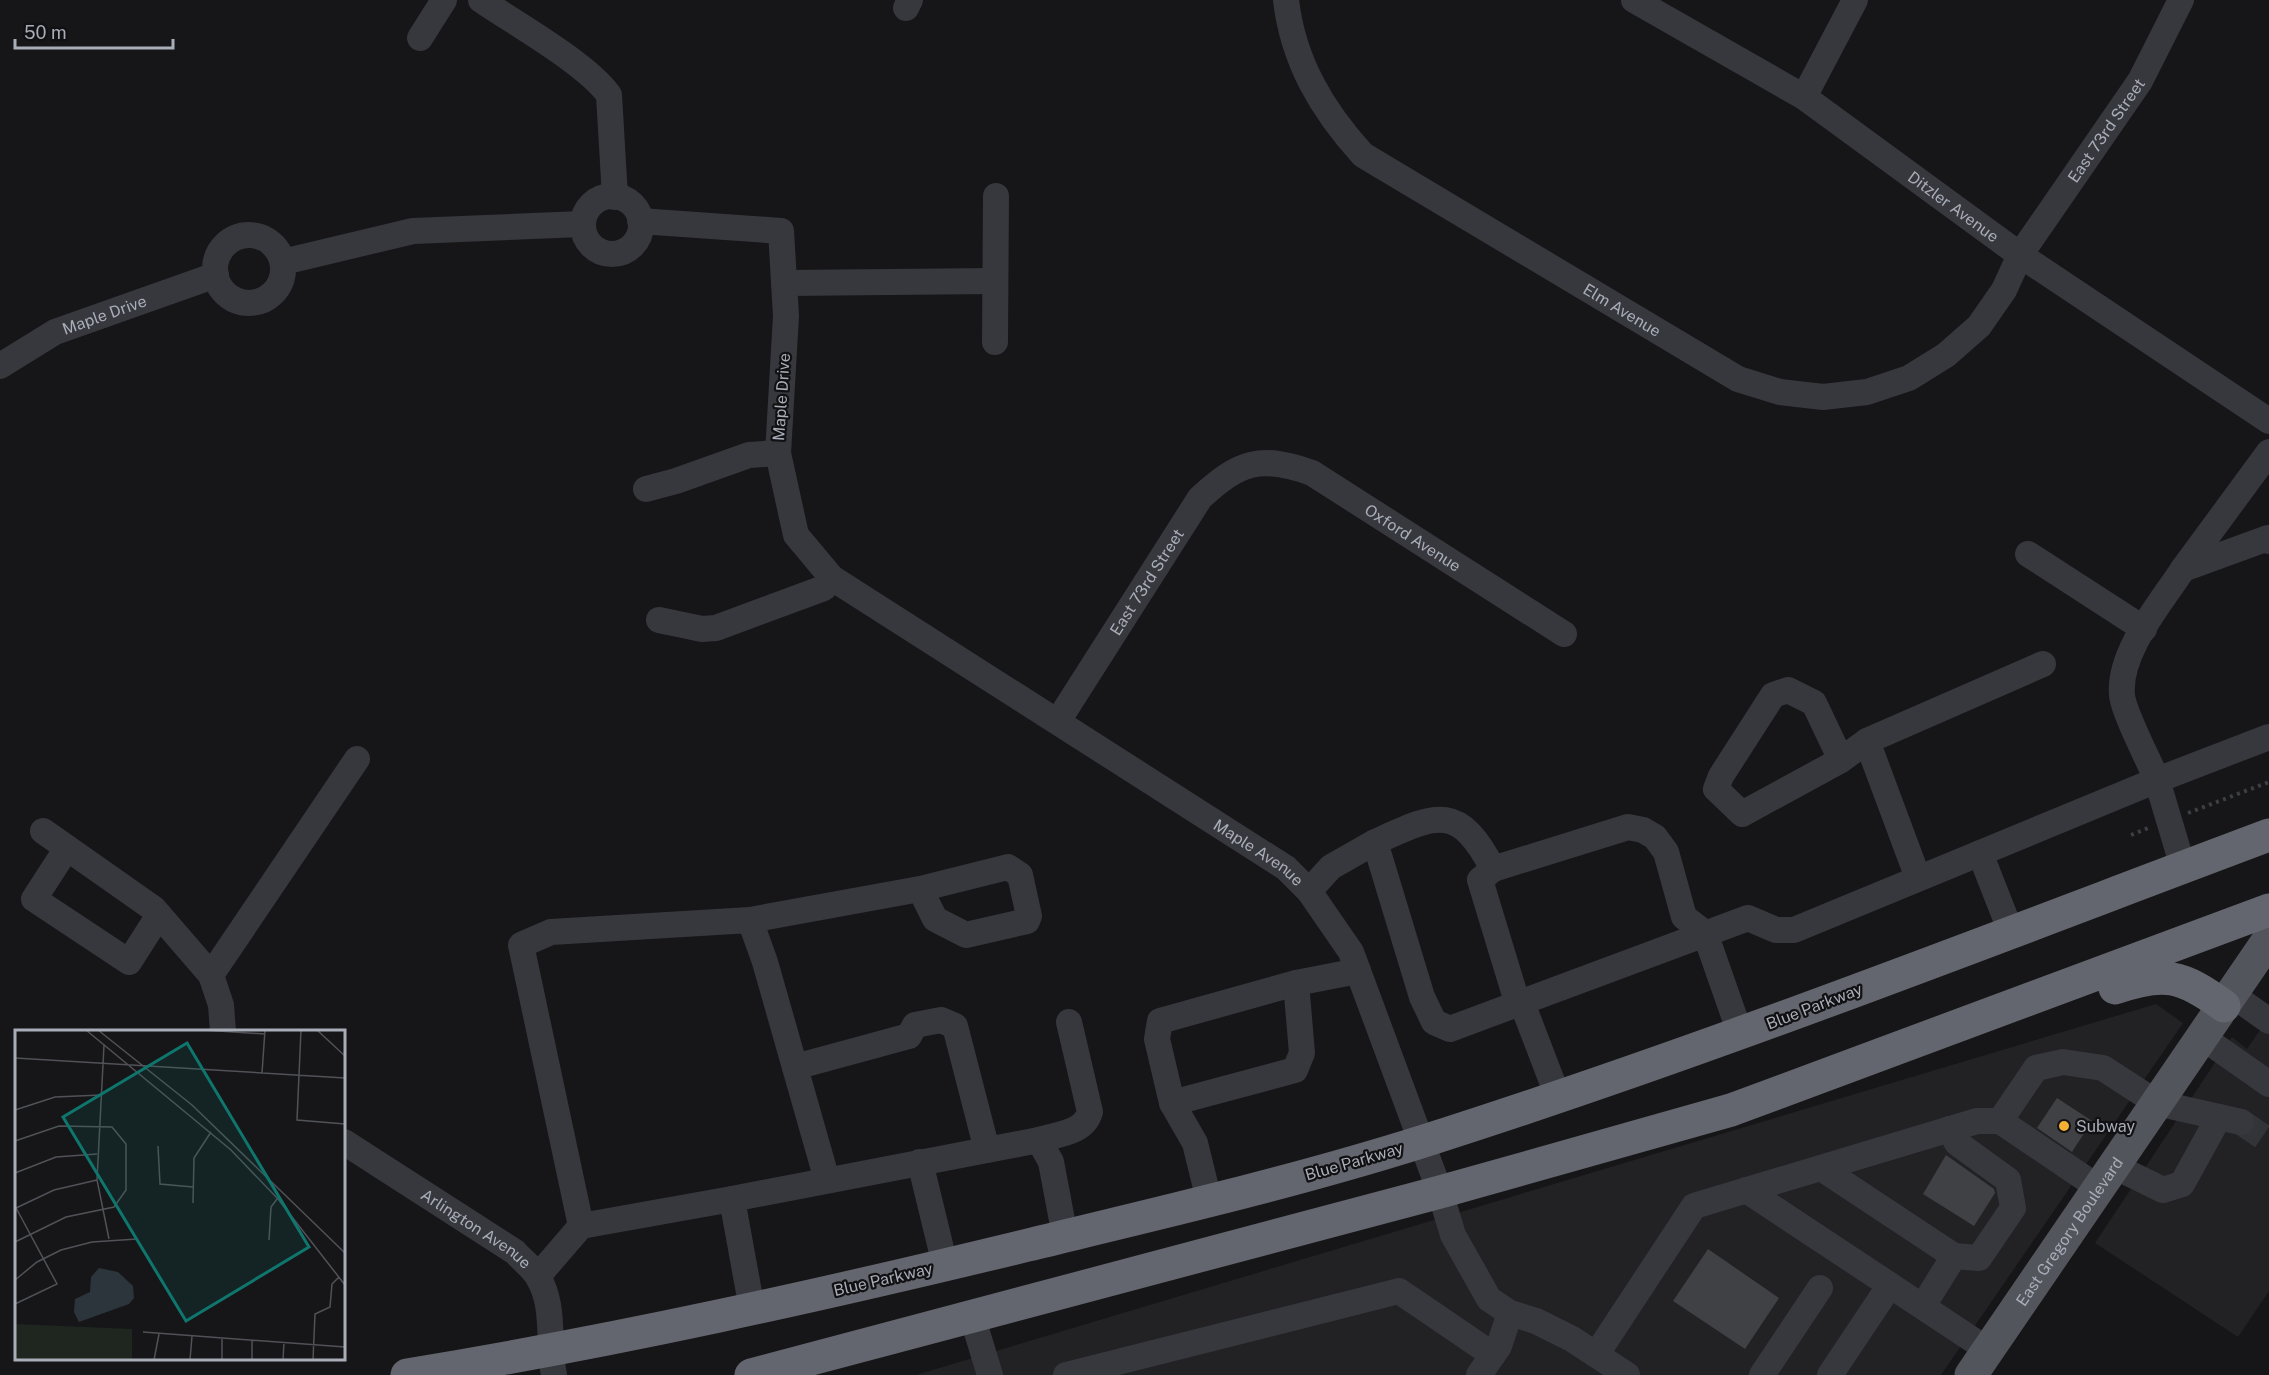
<svg xmlns="http://www.w3.org/2000/svg" width="2269" height="1375" font-family="'Public Sans',sans-serif">
<rect width="100%" height="100%" fill="#161618"/>
<path fill="#222225" d="M 2156,1004 L 2183,1023 L 1941,1375 L 916,1375 Z
M 2269,1017 L 2269,1291 L 2238,1337 L 2095,1243 L 2232,1037 L 2247,1049 Z"/>
<path fill="#404145" d="M 2057,1098 L 2092,1121 L 2072,1152 L 2037,1128 Z
M 1946,1155 L 1994,1189 L 1995,1193 L 1974,1226 L 1923,1194 Z
M 1708,1249 L 1779,1298 L 1745,1349 L 1673,1301 Z"/>
<g fill="none" stroke-linecap="round" stroke-linejoin="round">
<path stroke="#333438" stroke-width="26" stroke-dasharray="26 13" stroke-linecap="butt" d="M 2241,1122 L 2269,1141"/>
<path stroke="#3d3f44" stroke-width="4" stroke-dasharray="3 4.5" stroke-linecap="butt" d="M 2188,813 L 2269,782
M 2131,835 L 2148,828"/>
<g stroke="#37383d" stroke-width="26">
<path d="M 481,0 C 516,24 586,63 609,95 L 615,197"/>
<path id="s1" d="M 1286,0 C 1293,61 1322,110 1363,155 L 1738,379 L 1780,392 L 1823,397 L 1867,392 L 1909,378 L 1946,355 L 1979,326 L 2004,290 L 2020,255 L 2140,81 L 2181,0"/>
<path id="s2" d="M 1634,0 L 1804,97 L 2020,255 L 2269,421"/>
<path d="M 906,8 L 910,0"/>
<path d="M 420,38 L 444,0"/>
<path d="M 1804,97 L 1855,0"/>
<circle cx="612" cy="225" r="29"/>
<path id="s3" d="M 640,221 L 781,231 L 786,316 L 778,453 L 796,535 L 832,578 L 1286,868 L 1309,891 L 1351,952 L 1440,1192 L 1453,1235 L 1489,1299 L 1510,1313 L 1536,1321 L 1572,1339 L 1627,1375"/>
<circle cx="249" cy="269" r="34"/>
<path d="M 283,262 L 413,231 L 582,224"/>
<path d="M 784,283 L 995,281"/>
<path d="M 995,342 L 996,196"/>
<path id="s4" d="M 0,366 L 55,332 L 216,275"/>
<path d="M 2269,452 L 2183,569 L 2268,538 L 2269,541"/>
<path d="M 646,489 L 676,481 L 749,455 L 778,453"/>
<path d="M 2028,554 L 2144,629"/>
<path d="M 659,620 L 702,629 L 716,628 L 824,588 L 832,578"/>
<path id="s5" d="M 1058,721 L 1200,498 C 1239,462 1260,454 1312,473 L 1564,634"/>
<path d="M 1841,760 L 1814,703 L 1788,690 L 1773,695 L 1721,776 L 1716,789 L 1742,814 L 1841,760 L 1867,741"/>
<path d="M 43,831 L 154,909 L 211,975"/>
<path d="M 1375,842 C 1435,815 1458,801 1493,869 L 1628,827 L 1643,830 L 1655,837 L 1666,852 L 1684,917 L 1705,933 L 1740,1033"/>
<path d="M 67,848 L 34,899 L 129,962 L 159,915"/>
<path d="M 1980,853 L 2011,932"/>
<path d="M 2183,867 L 2157,780 L 2269,737"/>
<path d="M 1493,869 L 1480,880 L 1518,1005"/>
<path d="M 1918,878 L 1867,741 L 2043,664"/>
<path d="M 1309,891 L 1331,867 L 1375,842 L 1422,997 L 1434,1022 L 1450,1029 L 1748,918 L 1776,930 L 1794,930 L 2157,780 C 2149,761 2123,711 2122,695 C 2118,652 2161,603 2183,569"/>
<path d="M 750,920 L 920,889 L 935,919 L 966,935 L 1027,921 L 1029,916 L 1020,875 L 1008,867 L 920,889"/>
<path d="M 2231,994 L 2269,1021"/>
<path d="M 1522,1003 L 1558,1097"/>
<path d="M 223,1032 L 221,1005 L 211,975 L 357,759"/>
<path d="M 2202,1037 L 2269,1084"/>
<path d="M 795,1067 L 909,1036 L 915,1025 L 941,1020 L 955,1026 L 987,1150"/>
<path d="M 1172,1103 L 1157,1039 L 1160,1021 L 1296,983"/>
<path d="M 2000,1121 L 2036,1068 L 2063,1062 L 2103,1068 L 2157,1103 L 2241,1122"/>
<path d="M 1950,1129 L 1957,1143 L 2008,1180 L 2013,1208 L 1979,1258 L 1954,1256"/>
<path d="M 1039,1140 C 1058,1134 1084,1133 1090,1112 L 1069,1022"/>
<path id="s6" d="M 344,1142 L 515,1252 C 522,1260 533,1268 538,1277 C 556,1307 547,1342 554,1375"/>
<path d="M 920,1162 L 945,1265"/>
<path d="M 2114,1166 L 2163,1190 L 2182,1184 L 2219,1117"/>
<path d="M 1821,1168 L 1954,1256 L 1923,1306"/>
<path d="M 1746,1190 L 1988,1350"/>
<path d="M 1209,1200 L 1195,1143 L 1172,1103 L 1295,1070 L 1302,1053 L 1296,983 L 1358,971"/>
<path d="M 581,1226 L 521,945 L 551,932 L 750,920 L 765,962 L 827,1180"/>
<path d="M 538,1276 L 581,1226 L 732,1199"/>
<path d="M 752,1309 L 732,1199 L 1039,1140 L 1051,1162 L 1065,1236"/>
<path d="M 972,1316 L 990,1375"/>
<path d="M 1596,1355 L 1694,1206 L 1977,1121 L 2000,1121 L 2099,1188"/>
<path d="M 1066,1375 L 1399,1291 L 1493,1355"/>
<path d="M 1479,1375 L 1499,1346 L 1510,1313"/>
<path d="M 1762,1375 L 1820,1288"/>
<path d="M 1830,1375 L 1890,1285"/>
</g>
<path stroke="#53555c" stroke-width="33" id="s7" d="M 1971,1375 L 2269,939"/>
<path stroke="#63666e" stroke-width="33" d="M 2115,988 C 2164,971 2182,975 2224,1006
M 407,1375 C 616,1341 822,1295 1028,1245 C 1160,1213 1294,1182 1424,1141 C 1710,1050 1989,940 2269,835
M 751,1375 L 1440,1192 L 1731,1110 L 2269,910"/>
</g>
<circle fill="#f2b134" stroke="#111113" stroke-width="2" cx="2064" cy="1126" r="6"/>
<g text-anchor="middle" stroke-width="4.5" stroke-linejoin="round" paint-order="stroke">
<g font-size="16" fill="#a8adb8" stroke="#111113">
<text dy="6" stroke="none"><textPath href="#s1" startOffset="1110">East 73rd Street</textPath></text>
<text dy="6" stroke="none"><textPath href="#s2" startOffset="381">Ditzler Avenue</textPath></text>
<text dy="6" stroke="none"><textPath href="#s1" startOffset="478">Elm Avenue</textPath></text>
<text dy="6" stroke="none"><textPath href="#s4" startOffset="117">Maple Drive</textPath></text>
<text transform="translate(781 397) rotate(-86)" y="6">Maple Drive</text>
<text dy="6" stroke="none"><textPath href="#s5" startOffset="508">Oxford Avenue</textPath></text>
<text dy="6" stroke="none"><textPath href="#s5" startOffset="165">East 73rd Street</textPath></text>
<text dy="6" stroke="none"><textPath href="#s3" startOffset="1011">Maple Avenue</textPath></text>
<text transform="translate(1814 1006) rotate(-21)" y="6">Blue Parkway</text>
<text transform="translate(1354 1161) rotate(-16)" y="6">Blue Parkway</text>
<text dy="6" stroke="none"><textPath href="#s6" startOffset="158">Arlington Avenue</textPath></text>
<text dy="6" stroke="none"><textPath href="#s7" startOffset="174">East Gregory Boulevard</textPath></text>
<text transform="translate(883 1279) rotate(-13)" y="6">Blue Parkway</text>
</g>
<g font-size="16" fill="#a8adb8" stroke="#111113" text-anchor="start">
<text x="2076" y="1132">Subway</text>
</g>
</g>
<g transform="translate(15 1030)">
<rect width="330" height="330" fill="#161618"/>
<path d="M 0,294 L 117,299 L 117,330 L 0,330 Z" fill="#1e261f"/>
<path d="M 84,238 L 103,242 L 118,256 L 119,268 L 114,274 L 64,292 L 59,282 L 60,269 L 75,262 L 76,247 Z" fill="#2c353c"/>
<path fill="none" stroke="#505258" stroke-width="1.5" d="M 71,0 L 216,120 L 263,169 L 330,255M 83,0 L 177,75 L 330,223M 188,0 L 250,4M 286,0 L 282,90 L 330,94M 302,0 L 330,26M 89,15 L 82,150 L 94,209M 0,28 L 330,48M 247,43 L 250,0M 0,80 L 40,67 L 86,65M 0,111 L 44,96 L 97,97 L 111,114 L 111,160 L 99,177 L 51,187 L 0,212M 143,116 L 145,154 L 178,157M 0,143 L 41,127 L 82,124M 178,173 L 179,128 L 196,102M 0,176 L 42,254 L 0,274M 1,178 L 39,160 L 82,150M 254,210 L 256,177 L 262,169M 0,250 L 22,232 L 46,220 L 77,212 L 122,209M 128,302 L 330,317M 139,330 L 144,304M 175,330 L 177,306M 207,330 L 207,308M 237,330 L 237,310M 268,330 L 269,312M 298,330 L 300,284 L 315,277 L 317,254 L 324,247"/>
<path fill="#0f766e" fill-opacity="0.15" stroke="#0f766e" stroke-width="3" d="M 172,13 L 294,217 L 171,291 L 48,87 Z"/>
<rect width="330" height="330" fill="none" stroke="#a8adb8" stroke-width="3"/>
</g>
<path d="M15 39v9h158v-9" fill="none" stroke="#a8adb8" stroke-width="3"/>
<text x="24" y="39" font-size="18" fill="#a8adb8" stroke="#111113" stroke-width="4.5" paint-order="stroke">50 m</text>
</svg>
